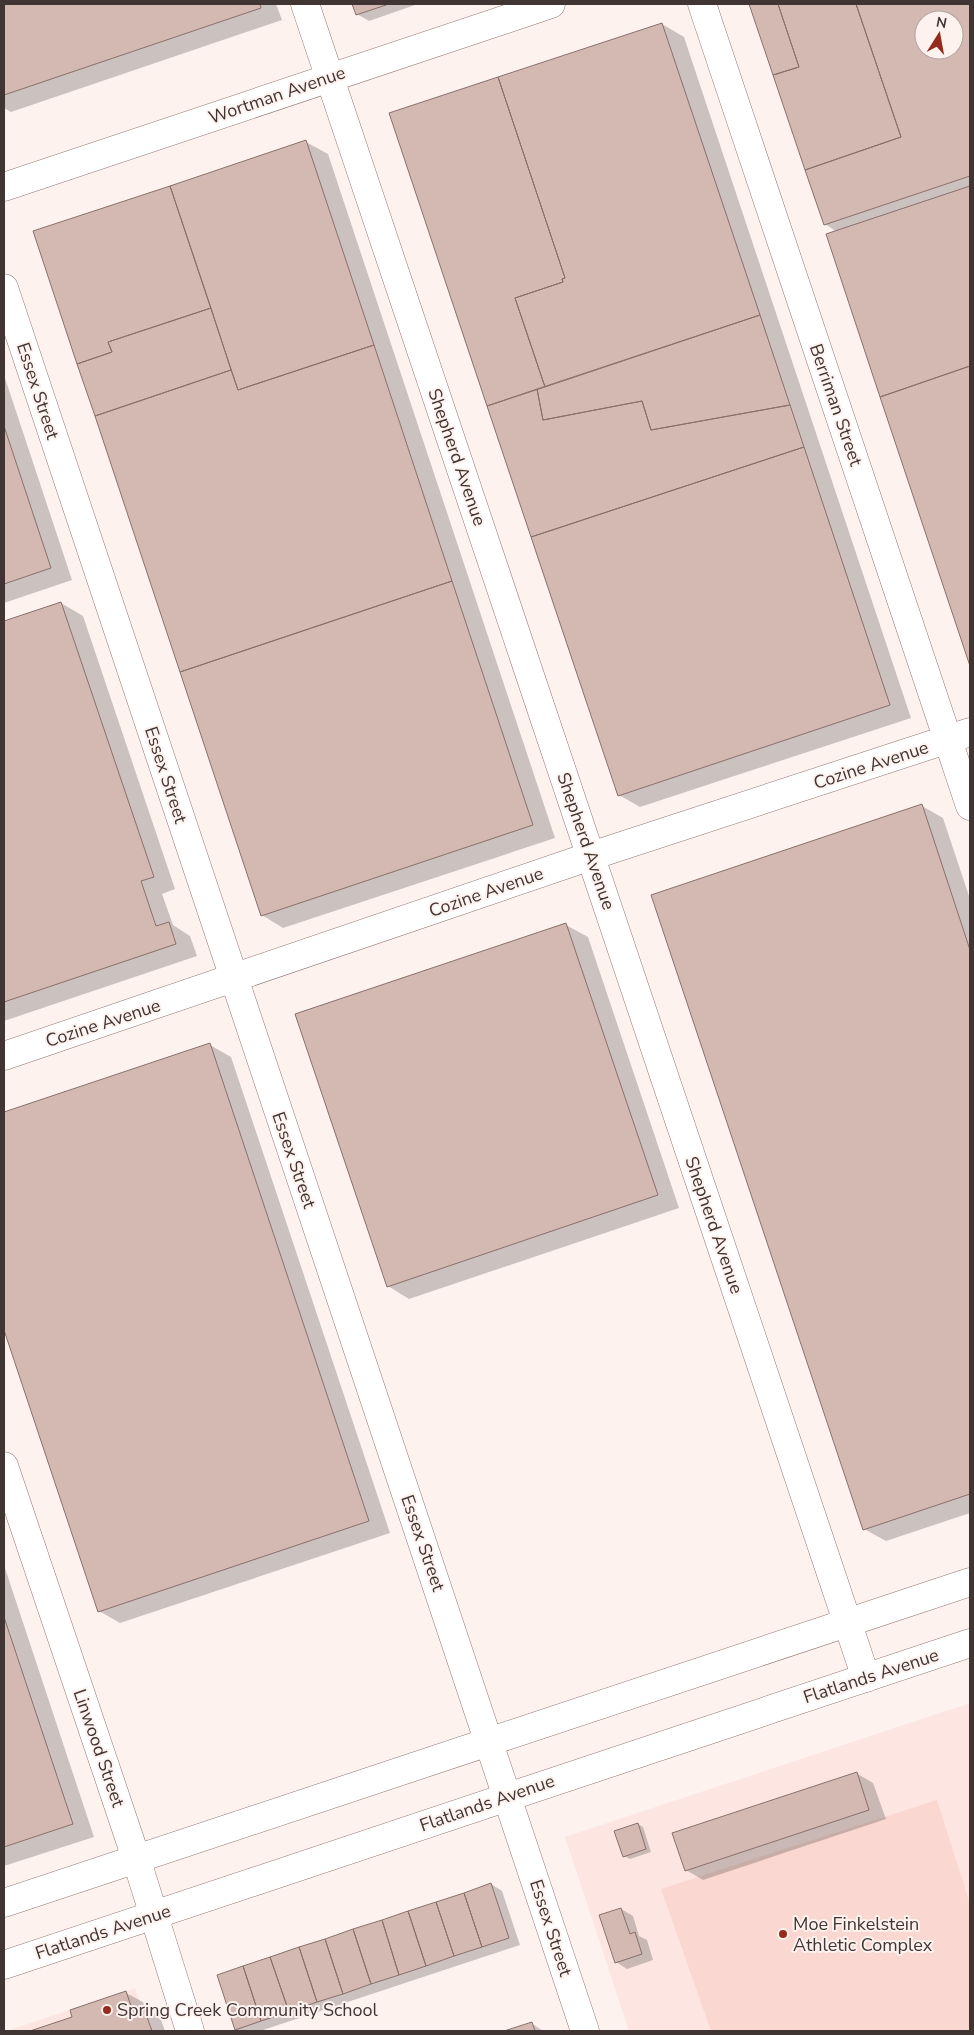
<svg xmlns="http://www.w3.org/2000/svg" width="974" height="2035" font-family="'Nunito Sans',sans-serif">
<rect width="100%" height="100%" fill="#fef2ef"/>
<path fill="#fde6e1" d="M 970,1703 L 970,2031 L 629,2031 L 565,1837 Z
M 135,1988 L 150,2031 L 6,2031 Z"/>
<path fill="#fad7d0" d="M 937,1800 L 970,1904 L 970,2031 L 711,2031 L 661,1889 Z"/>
<path fill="#0003" fill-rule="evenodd" d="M 4,4 L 276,4 L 282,20 L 11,112 L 4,108 Z
M 354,4 L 418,4 L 369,21 L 357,14 Z
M 751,4 L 970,4 L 970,662 L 827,235 L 837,232 L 825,224 ZM 924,20 L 954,20 L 954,50 L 924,50 Z
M 662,24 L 684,37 L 911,718 L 640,807 L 619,795 Z
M 306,142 L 328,154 L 555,838 L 283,928 L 262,915 L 35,232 Z
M 4,375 L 72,580 L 4,603 Z
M 61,603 L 83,616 L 175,889 L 162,894 L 173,925 L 190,936 L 197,956 L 4,1021 L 4,623 Z
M 922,806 L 943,818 L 970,899 L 970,1513 L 886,1541 L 864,1529 Z
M 566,925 L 588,937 L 679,1208 L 409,1299 L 388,1286 Z
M 210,1045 L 231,1057 L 390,1533 L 120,1623 L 99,1611 L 4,1326 L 4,1113 Z
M 4,1565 L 94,1837 L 4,1866 Z
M 856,1773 L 873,1783 L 886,1819 L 703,1880 L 686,1870 Z
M 638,1824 L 643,1827 L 651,1852 L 630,1859 L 624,1856 Z
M 491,1884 L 502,1891 L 520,1945 L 260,2031 L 240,2031 L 236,2029 Z
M 621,1909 L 633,1916 L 639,1936 L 647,1940 L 653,1960 L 627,1969 L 616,1962 Z
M 126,1993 L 143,2002 L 145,2008 L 160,2017 L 165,2031 L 34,2031 L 74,2018 Z
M 531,2023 L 543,2031 L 508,2031 Z"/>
<path fill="#d4b8b2" stroke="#89706b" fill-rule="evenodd" d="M 4,4 L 260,4 L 261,8 L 4,95 Z
M 352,4 L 389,4 L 356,15 Z
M 749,4 L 778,4 L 799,67 L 773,75 Z
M 778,4 L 856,4 L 901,137 L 805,170 L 773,75 L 799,67 Z
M 856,4 L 970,4 L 970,176 L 824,225 L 805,170 L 901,137 ZM 924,20 L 954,20 L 954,50 L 924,50 Z
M 662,23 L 760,315 L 545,387 L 515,298 L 563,282 L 562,279 L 565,278 L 498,77 Z
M 498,77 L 565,278 L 562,279 L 563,282 L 515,298 L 545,387 L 487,406 L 389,113 Z
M 306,140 L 374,345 L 238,390 L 170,186 Z
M 170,186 L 211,308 L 108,342 L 112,352 L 77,364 L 33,231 Z
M 970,186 L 970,366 L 880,397 L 826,234 Z
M 211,308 L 231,370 L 95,416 L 77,364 L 112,352 L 108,342 Z
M 760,315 L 790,405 L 651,430 L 642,401 L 543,420 L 537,389 Z
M 374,345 L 452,581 L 180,672 L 95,416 L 231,370 L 238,390 Z
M 970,366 L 970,666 L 880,397 Z
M 537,389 L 543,420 L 642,401 L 651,430 L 790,405 L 804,447 L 531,537 L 487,406 Z
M 4,426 L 51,568 L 4,584 Z
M 804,447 L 890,705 L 618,796 L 531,537 Z
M 452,581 L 533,825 L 261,916 L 180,672 Z
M 61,602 L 154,877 L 141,881 L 156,926 L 169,922 L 176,944 L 4,1002 L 4,621 Z
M 922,804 L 970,950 L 970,1494 L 863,1530 L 651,895 Z
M 566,923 L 658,1195 L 387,1287 L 295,1014 Z
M 210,1043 L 369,1521 L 98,1612 L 4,1330 L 4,1112 Z
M 4,1617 L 73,1824 L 4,1847 Z
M 857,1772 L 869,1810 L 685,1871 L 672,1833 Z
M 638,1823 L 646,1849 L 623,1857 L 614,1831 Z
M 491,1883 L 509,1938 L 482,1947 L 464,1893 Z
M 464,1893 L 482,1947 L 454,1956 L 436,1902 Z
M 436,1902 L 454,1956 L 426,1966 L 408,1911 Z
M 621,1908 L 630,1934 L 635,1932 L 642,1954 L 615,1963 L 599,1915 Z
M 408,1911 L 426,1966 L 399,1975 L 382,1920 Z
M 382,1920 L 399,1975 L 371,1984 L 353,1929 Z
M 353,1929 L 371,1984 L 343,1994 L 325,1939 Z
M 325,1939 L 343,1994 L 317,2002 L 299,1947 Z
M 299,1947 L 317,2002 L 289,2012 L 270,1957 Z
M 270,1957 L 289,2012 L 261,2021 L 243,1966 Z
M 243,1966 L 261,2021 L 235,2030 L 217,1975 Z
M 126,1991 L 132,2009 L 143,2006 L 152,2031 L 30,2031 L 72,2017 L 70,2010 Z
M 532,2022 L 535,2031 L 504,2031 Z"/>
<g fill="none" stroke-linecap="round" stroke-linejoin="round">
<defs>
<path id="street" d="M 305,4 L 866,1678
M 702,4 L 970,806
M 4,187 L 551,4
M 4,288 L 585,2031
M 4,1056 L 591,856 L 970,732
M 4,1466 L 136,1858 L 190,2031"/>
<path id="secondary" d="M 4,1903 L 970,1582
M 4,1965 L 970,1643"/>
</defs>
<use href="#street" stroke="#907671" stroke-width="29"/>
<use href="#secondary" stroke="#907671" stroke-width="29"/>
<use href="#street" stroke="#fff" stroke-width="28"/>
<use href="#secondary" stroke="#fff" stroke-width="28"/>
</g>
<g fill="#952b1d" stroke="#fef2ef" stroke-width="2">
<circle cx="783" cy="1934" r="5"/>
<circle cx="107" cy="2010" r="5"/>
</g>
<g text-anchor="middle" stroke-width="4" stroke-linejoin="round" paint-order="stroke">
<g font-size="18" fill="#413533" stroke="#fef2ef">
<text transform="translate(277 95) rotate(-19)" y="6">Wortman Avenue</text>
<text transform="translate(38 391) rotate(72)" y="6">Essex Street</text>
<text transform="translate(836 405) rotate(71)" y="6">Berriman Street</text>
<text transform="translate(457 457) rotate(71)" y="6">Shepherd Avenue</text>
<text transform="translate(871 765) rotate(-18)" y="6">Cozine Avenue</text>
<text transform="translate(166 775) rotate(72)" y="6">Essex Street</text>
<text transform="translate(586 841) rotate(71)" y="6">Shepherd Avenue</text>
<text transform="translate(486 892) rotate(-19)" y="6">Cozine Avenue</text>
<text transform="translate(103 1023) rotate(-18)" y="6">Cozine Avenue</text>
<text transform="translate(294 1160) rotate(71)" y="6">Essex Street</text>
<text transform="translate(714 1225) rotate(71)" y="6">Shepherd Avenue</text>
<text transform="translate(423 1543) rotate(71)" y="6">Essex Street</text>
<text transform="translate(871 1676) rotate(-18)" y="6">Flatlands Avenue</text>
<text transform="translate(99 1748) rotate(71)" y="6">Linwood Street</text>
<text transform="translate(487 1803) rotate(-19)" y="6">Flatlands Avenue</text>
<text transform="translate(551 1928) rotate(72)" y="6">Essex Street</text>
<text transform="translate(103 1932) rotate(-18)" y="6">Flatlands Avenue</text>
</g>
<g font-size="18" fill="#413533" stroke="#fef2ef" text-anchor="start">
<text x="793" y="1930">Moe Finkelstein<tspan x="793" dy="21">Athletic Complex</tspan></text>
<text x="117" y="2016">Spring Creek Community School</text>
</g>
</g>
<rect width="974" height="2035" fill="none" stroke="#413533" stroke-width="10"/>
<g transform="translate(939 35) rotate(11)"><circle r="24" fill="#fef2ef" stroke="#b2a6a4"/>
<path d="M0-4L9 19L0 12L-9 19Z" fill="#952b1d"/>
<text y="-8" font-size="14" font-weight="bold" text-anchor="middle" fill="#413533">N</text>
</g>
</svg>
